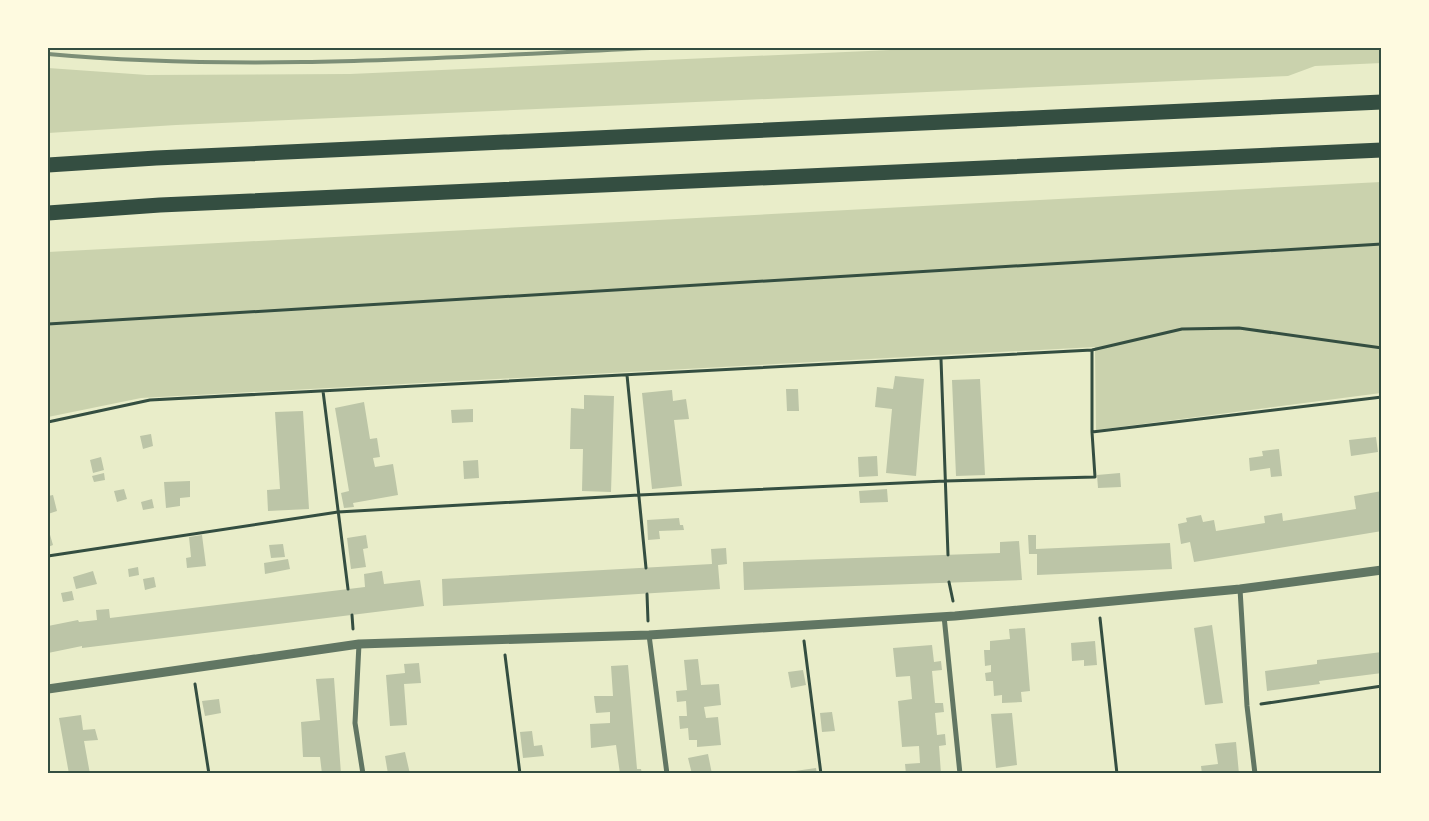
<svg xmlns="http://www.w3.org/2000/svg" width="1429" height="821" font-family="Montserrat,sans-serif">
<rect width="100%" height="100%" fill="#e9edc9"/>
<path fill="#cad2ad" d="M 935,48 L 1381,48 L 1382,63 L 1315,66 L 1288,76 L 176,125 L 48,133 L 48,68 L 147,75 L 350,74 Z
M 1381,182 L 1381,393 L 1096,430 L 1095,347 L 141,398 L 48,417 L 48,252 Z"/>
<path fill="#bcc5a7" d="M 895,376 L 924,379 L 916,476 L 886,473 L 892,409 L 875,407 L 877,387 L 893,389 Z
M 980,379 L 985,475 L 956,476 L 952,380 Z
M 786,389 L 798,389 L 799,411 L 787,411 Z
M 672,390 L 673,401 L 686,399 L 689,419 L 674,420 L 682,486 L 652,489 L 642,393 Z
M 584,395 L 614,396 L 611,492 L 582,491 L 583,449 L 570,449 L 571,408 L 584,409 Z
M 364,402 L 370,439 L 377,438 L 380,457 L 373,458 L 375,467 L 393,464 L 398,495 L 353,503 L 354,507 L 344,508 L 341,493 L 349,491 L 335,408 Z
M 473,409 L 473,422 L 452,423 L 451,410 Z
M 303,411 L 309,509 L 268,511 L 267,490 L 280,489 L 275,412 Z
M 151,434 L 153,446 L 143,449 L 140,436 Z
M 1376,437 L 1378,452 L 1351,456 L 1349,440 Z
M 1279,449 L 1282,476 L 1271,477 L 1270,468 L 1250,471 L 1249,458 L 1263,456 L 1262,451 Z
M 877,456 L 878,476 L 859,477 L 858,457 Z
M 101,457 L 104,470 L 93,473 L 90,460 Z
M 478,460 L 479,478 L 464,479 L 463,461 Z
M 104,473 L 105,480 L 94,482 L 92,476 Z
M 1120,473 L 1121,487 L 1098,488 L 1097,475 Z
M 190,481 L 190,497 L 180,498 L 180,506 L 166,508 L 164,482 Z
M 124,489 L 127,499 L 117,502 L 114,491 Z
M 887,489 L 888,502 L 860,503 L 859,491 Z
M 1382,491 L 1382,531 L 1194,562 L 1190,542 L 1181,544 L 1178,524 L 1187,522 L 1186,518 L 1201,515 L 1203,522 L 1214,520 L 1216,531 L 1265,523 L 1264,516 L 1282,513 L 1283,521 L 1356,509 L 1354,496 Z
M 53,495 L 57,511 L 48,514 L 48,496 Z
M 152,499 L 154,508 L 143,510 L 141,502 Z
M 679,518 L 680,525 L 683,525 L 684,530 L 659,531 L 660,539 L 648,540 L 647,520 Z
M 48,528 L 53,545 L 48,547 Z
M 202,535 L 206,566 L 187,568 L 186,558 L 191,557 L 189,537 Z
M 366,535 L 368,548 L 363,549 L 366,567 L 351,569 L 347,538 Z
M 1028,535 L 1036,535 L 1036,549 L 1170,543 L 1172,569 L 1037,575 L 1037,554 L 1029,554 Z
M 1019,541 L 1022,580 L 744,590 L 743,562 L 1000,553 L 1000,542 Z
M 283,544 L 285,557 L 271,558 L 269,545 Z
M 726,548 L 727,564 L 718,565 L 720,589 L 443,606 L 442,579 L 712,564 L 711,549 Z
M 288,559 L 290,569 L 265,574 L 264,563 Z
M 138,567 L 139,575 L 129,577 L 128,569 Z
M 93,571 L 97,584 L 76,589 L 73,577 Z
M 382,571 L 384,584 L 420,580 L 424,606 L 82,648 L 82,646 L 48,653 L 48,626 L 78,620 L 79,622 L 97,620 L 96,610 L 109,609 L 110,618 L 365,587 L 364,574 Z
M 154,577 L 156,587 L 145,590 L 143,579 Z
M 72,591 L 74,600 L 63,602 L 61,593 Z
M 1212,625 L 1223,703 L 1205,705 L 1194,628 Z
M 1025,628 L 1030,691 L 1021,692 L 1022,702 L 1002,703 L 1002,695 L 994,696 L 993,681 L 986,681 L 985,673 L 991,672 L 991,665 L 985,666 L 984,650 L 990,650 L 990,641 L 1010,639 L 1009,629 Z
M 1095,641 L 1097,665 L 1084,666 L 1084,660 L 1072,661 L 1071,643 Z
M 932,645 L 934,662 L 941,661 L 942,670 L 932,671 L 935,703 L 943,703 L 944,712 L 935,713 L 937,735 L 945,734 L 946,745 L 939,746 L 941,774 L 906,774 L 905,764 L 920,763 L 919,746 L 902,747 L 898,701 L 912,699 L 910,676 L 896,677 L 893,648 Z
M 1382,652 L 1382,673 L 1319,681 L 1320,684 L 1267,691 L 1265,671 L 1317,664 L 1317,660 Z
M 698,659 L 701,685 L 719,684 L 721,705 L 704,707 L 706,718 L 718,717 L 721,745 L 697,747 L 697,740 L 689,740 L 688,728 L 680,729 L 679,716 L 687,716 L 686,701 L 677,702 L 676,691 L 687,690 L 684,660 Z
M 419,663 L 421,683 L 404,684 L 407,725 L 390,726 L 386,675 L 405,673 L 404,664 Z
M 628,665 L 637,769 L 641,769 L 642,774 L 620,774 L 616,745 L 591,748 L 590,724 L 610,723 L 610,712 L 596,713 L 594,696 L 613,696 L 611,666 Z
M 803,670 L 806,685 L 791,688 L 788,672 Z
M 334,678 L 341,774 L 322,774 L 320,757 L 303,757 L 301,722 L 320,720 L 316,679 Z
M 219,699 L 221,713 L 205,716 L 202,701 Z
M 832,712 L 835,731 L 822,732 L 820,713 Z
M 1012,713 L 1017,765 L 996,768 L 991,714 Z
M 81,715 L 83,730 L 95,729 L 98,740 L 84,741 L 90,774 L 69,774 L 59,718 Z
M 532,731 L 534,746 L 542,745 L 544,756 L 523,758 L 520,732 Z
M 1236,742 L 1239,774 L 1218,774 L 1218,772 L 1202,774 L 1201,766 L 1218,764 L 1215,744 Z
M 405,752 L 410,774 L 388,774 L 385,756 Z
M 708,754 L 712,774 L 692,774 L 688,758 Z
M 816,768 L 817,774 L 795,774 L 795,771 Z"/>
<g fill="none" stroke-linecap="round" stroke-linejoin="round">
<path stroke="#344e41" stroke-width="3" d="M 48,324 L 1382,244
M 1092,350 L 1092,432 L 1382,397
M 941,359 L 948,555
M 627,375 L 646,568
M 323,391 L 348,589
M 48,422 L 150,400 L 1092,350 L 1182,329 L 1239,328 L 1382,348
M 48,556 L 338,512 L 639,495 L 945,481 L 1095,477 L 1092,432
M 949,582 L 953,601
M 647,594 L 648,621
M 352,615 L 353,629
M 1100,618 L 1117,774
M 804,641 L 821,774
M 505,655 L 520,774
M 195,684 L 209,774
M 1261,704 L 1382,686"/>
<path stroke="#617663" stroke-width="5" d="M 1240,589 L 1247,706 L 1255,774
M 944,616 L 960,774
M 649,635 L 667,774
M 359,644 L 355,723 L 363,774"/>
<path stroke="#617663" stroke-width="9" d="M 48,689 L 359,644 L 649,635 L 955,616 L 1240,589 L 1382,570"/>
<path stroke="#344e41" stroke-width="15" d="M 48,165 L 156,158 L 1382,102
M 48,213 L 160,205 L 1382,150"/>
<path stroke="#7c8e77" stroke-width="4" d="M 48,54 C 248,72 449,57 650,48"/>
</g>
<rect width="1429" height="821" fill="none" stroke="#fefae0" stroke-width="98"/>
<rect x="49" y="49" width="1331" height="723" fill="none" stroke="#344e41" stroke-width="2"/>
</svg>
